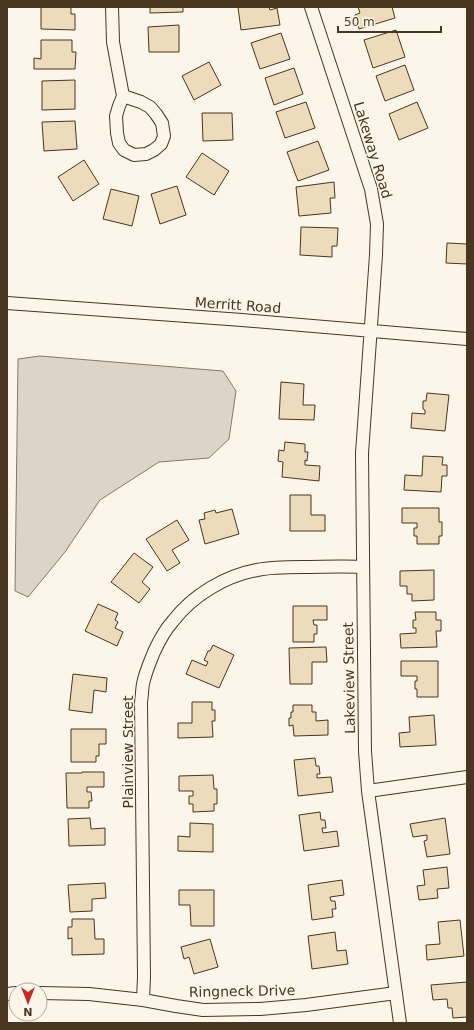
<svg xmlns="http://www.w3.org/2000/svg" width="474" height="1030" font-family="'DejaVu Sans',sans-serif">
<rect width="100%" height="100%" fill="#fbf6e9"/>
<path fill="#dcd4c6" stroke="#887966" d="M 40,356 L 223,371 L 236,391 L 229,439 L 209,458 L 159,462 L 100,500 L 65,552 L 28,597 L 15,591 L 18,359 Z"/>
<path fill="#ecdcbc" stroke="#4a3520" d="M 41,7 L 71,7 L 71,14 L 75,14 L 75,30 L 41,29 Z
M 150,7 L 183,7 L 183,12 L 150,13 Z
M 238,7 L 269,7 L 270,10 L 277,8 L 280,25 L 241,30 Z
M 358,7 L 392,7 L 395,18 L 359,29 L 355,15 L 360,13 Z
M 179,25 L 179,52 L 149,52 L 148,27 Z
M 396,30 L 405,57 L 373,68 L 364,40 Z
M 281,33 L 290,59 L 260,69 L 251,43 Z
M 41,40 L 72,40 L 72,52 L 76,52 L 75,69 L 34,69 L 34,58 L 41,59 Z
M 209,62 L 221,85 L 194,100 L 182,76 Z
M 405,65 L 414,90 L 385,101 L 376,76 Z
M 294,68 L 303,94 L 274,105 L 265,78 Z
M 75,80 L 75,109 L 42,110 L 42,81 Z
M 306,102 L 315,128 L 285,138 L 276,112 Z
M 417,102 L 428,128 L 399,140 L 389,114 Z
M 202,113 L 232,113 L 233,140 L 203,141 Z
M 75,121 L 77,149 L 44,151 L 42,122 Z
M 318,141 L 329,170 L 298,181 L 287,152 Z
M 202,153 L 229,171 L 214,195 L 186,177 Z
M 84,160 L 99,184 L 73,201 L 58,177 Z
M 334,182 L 335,198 L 330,198 L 331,213 L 299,216 L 296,187 Z
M 177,186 L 186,215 L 160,224 L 151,194 Z
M 111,189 L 139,196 L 132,226 L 103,219 Z
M 301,227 L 338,228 L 337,246 L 332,246 L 332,257 L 300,255 Z
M 447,243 L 467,244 L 467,264 L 446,263 Z
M 281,382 L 304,384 L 303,405 L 315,405 L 314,420 L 279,419 Z
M 427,393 L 449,395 L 445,431 L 411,428 L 412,413 L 425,414 L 425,410 L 423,409 L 423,401 L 426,401 Z
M 285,442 L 305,444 L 305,452 L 308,452 L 307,461 L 305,460 L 305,465 L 320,466 L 319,481 L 282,477 L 283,462 L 278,461 L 279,450 L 284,451 Z
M 423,456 L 443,457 L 442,465 L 447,465 L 447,476 L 442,476 L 441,492 L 404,490 L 405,475 L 422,476 Z
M 290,495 L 311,495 L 311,515 L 325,515 L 325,531 L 290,531 Z
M 402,508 L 439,508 L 439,522 L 442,522 L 442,536 L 439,536 L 439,544 L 417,544 L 417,536 L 414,536 L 414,528 L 417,528 L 417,523 L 402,523 Z
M 232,509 L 239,534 L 205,544 L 199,520 L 205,519 L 204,513 L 215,510 L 216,513 Z
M 177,520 L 189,540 L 172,550 L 180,563 L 167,571 L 146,539 Z
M 134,553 L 153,567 L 142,582 L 150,589 L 139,603 L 111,582 Z
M 434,570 L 434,600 L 412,601 L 412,594 L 407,594 L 407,586 L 400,586 L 400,571 Z
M 98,604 L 118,613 L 115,620 L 118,622 L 115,628 L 123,632 L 117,646 L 85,631 Z
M 293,606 L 327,606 L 327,620 L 313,620 L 314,625 L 317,625 L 317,634 L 314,634 L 314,642 L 293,642 Z
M 415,612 L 436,612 L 436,620 L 441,620 L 441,631 L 436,631 L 437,647 L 401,648 L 400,634 L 416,633 L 416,628 L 413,628 L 413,620 L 416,620 Z
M 213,645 L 234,655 L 219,688 L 186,674 L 192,660 L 206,666 L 208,662 L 204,660 L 208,651 L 210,651 Z
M 326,647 L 327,662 L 312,662 L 312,684 L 290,684 L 289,648 Z
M 401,661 L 438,661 L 438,697 L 417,697 L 417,689 L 415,689 L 415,681 L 417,681 L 417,676 L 401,676 Z
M 73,674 L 107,678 L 106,692 L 94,690 L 92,713 L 69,710 Z
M 192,702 L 212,702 L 212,710 L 215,710 L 215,721 L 212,721 L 213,737 L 178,738 L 178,723 L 192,723 Z
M 293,705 L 312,705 L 312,712 L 316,712 L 316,721 L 328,720 L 328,735 L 294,736 L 293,725 L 289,726 L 289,718 L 291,718 L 291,712 L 293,712 Z
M 434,715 L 436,745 L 400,747 L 399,733 L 410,732 L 409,717 Z
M 71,729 L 106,729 L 106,744 L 99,744 L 99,756 L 96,756 L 96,762 L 71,762 Z
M 315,758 L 316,766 L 319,766 L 320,774 L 317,774 L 317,778 L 331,777 L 333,792 L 298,796 L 294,760 Z
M 82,772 L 104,772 L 104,787 L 87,787 L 87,792 L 91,792 L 92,801 L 89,801 L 89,808 L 67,808 L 66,773 L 82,773 Z
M 213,775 L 214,789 L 217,789 L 217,804 L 214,804 L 214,811 L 193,812 L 193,804 L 189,804 L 189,796 L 193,796 L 193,791 L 179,791 L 179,776 Z
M 320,812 L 321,820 L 325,820 L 326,828 L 322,828 L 323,833 L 337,831 L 339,846 L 304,851 L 299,815 Z
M 90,818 L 91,829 L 105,828 L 105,845 L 69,846 L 68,819 Z
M 445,818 L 450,854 L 427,857 L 424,841 L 427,840 L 427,835 L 413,837 L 410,824 Z
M 190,823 L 213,824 L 213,852 L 178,851 L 178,836 L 190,837 Z
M 447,867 L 449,888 L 437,889 L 438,898 L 419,900 L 417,886 L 425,885 L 423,870 Z
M 342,880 L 344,895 L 330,897 L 331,901 L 335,901 L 336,909 L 332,909 L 333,917 L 312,920 L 308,885 Z
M 105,883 L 106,898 L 92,899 L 92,911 L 70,912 L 68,885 Z
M 179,890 L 214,890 L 214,926 L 191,926 L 190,905 L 179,905 Z
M 72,919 L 94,919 L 95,939 L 104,939 L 104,954 L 72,955 L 72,938 L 68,939 L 68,927 L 72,927 Z
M 460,920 L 464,956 L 427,960 L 426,945 L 440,944 L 438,922 Z
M 335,932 L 337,951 L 346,950 L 348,964 L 312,969 L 308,936 Z
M 210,939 L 218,967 L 194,974 L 189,957 L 184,959 L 181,947 Z
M 467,982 L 467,1017 L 453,1018 L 452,1008 L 448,1008 L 447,999 L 433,1000 L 431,985 Z"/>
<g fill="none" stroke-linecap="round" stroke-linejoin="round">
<defs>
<path id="minor" d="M 112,7 L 113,42 L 123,96 L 119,106 L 116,116 L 117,133 L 119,143 L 124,150 L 134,155 L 146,154 L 154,150 L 161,144 L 164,136 L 162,123 L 156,114 L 150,107 L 141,102 L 123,96
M 311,7 L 371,189 L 377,224 L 376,255 L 362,453 L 365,751 L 368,791 L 400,1023
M 7,303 L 242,320 L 467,339
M 368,791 L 467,777
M 40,993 L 89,994 L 143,1000 L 176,1006 L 203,1010 L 260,1009 L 306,1005 L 396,993
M 7,994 L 16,993
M 143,1000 L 144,977 L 141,702 C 142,696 142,689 143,684 C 145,673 150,662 154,652 C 159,641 165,630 173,621 C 193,595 225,576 257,570 C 272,567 287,567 302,567 C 322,567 342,566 363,567"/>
</defs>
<use href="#minor" stroke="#4a3520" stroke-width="14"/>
<use href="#minor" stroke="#fbf6e9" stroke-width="12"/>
</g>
<g text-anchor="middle" stroke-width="3" stroke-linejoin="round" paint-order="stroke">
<g font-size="14" fill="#4a3520" stroke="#fbf6e9">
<text transform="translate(373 150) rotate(73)" y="5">Lakeway Road</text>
<text transform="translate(238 305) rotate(4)" y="5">Merritt Road</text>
<text transform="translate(349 678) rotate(-91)" y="5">Lakeview Street</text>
<text transform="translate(128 752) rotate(-90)" y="5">Plainview Street</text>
<text transform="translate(242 991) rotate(-1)" y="5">Ringneck Drive</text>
</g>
</g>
<rect width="474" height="1030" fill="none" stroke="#4a3520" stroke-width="16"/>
<g transform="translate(28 1002) rotate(180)"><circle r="19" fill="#fbf6e9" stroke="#b4a999"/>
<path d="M0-3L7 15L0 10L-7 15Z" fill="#c62828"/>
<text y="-6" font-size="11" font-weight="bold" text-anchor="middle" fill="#4a3520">N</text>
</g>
<path d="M338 26v6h103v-6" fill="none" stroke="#4a3520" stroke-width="2"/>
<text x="344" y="26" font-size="12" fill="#4a3520" stroke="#fbf6e9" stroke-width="3" paint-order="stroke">50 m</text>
</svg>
